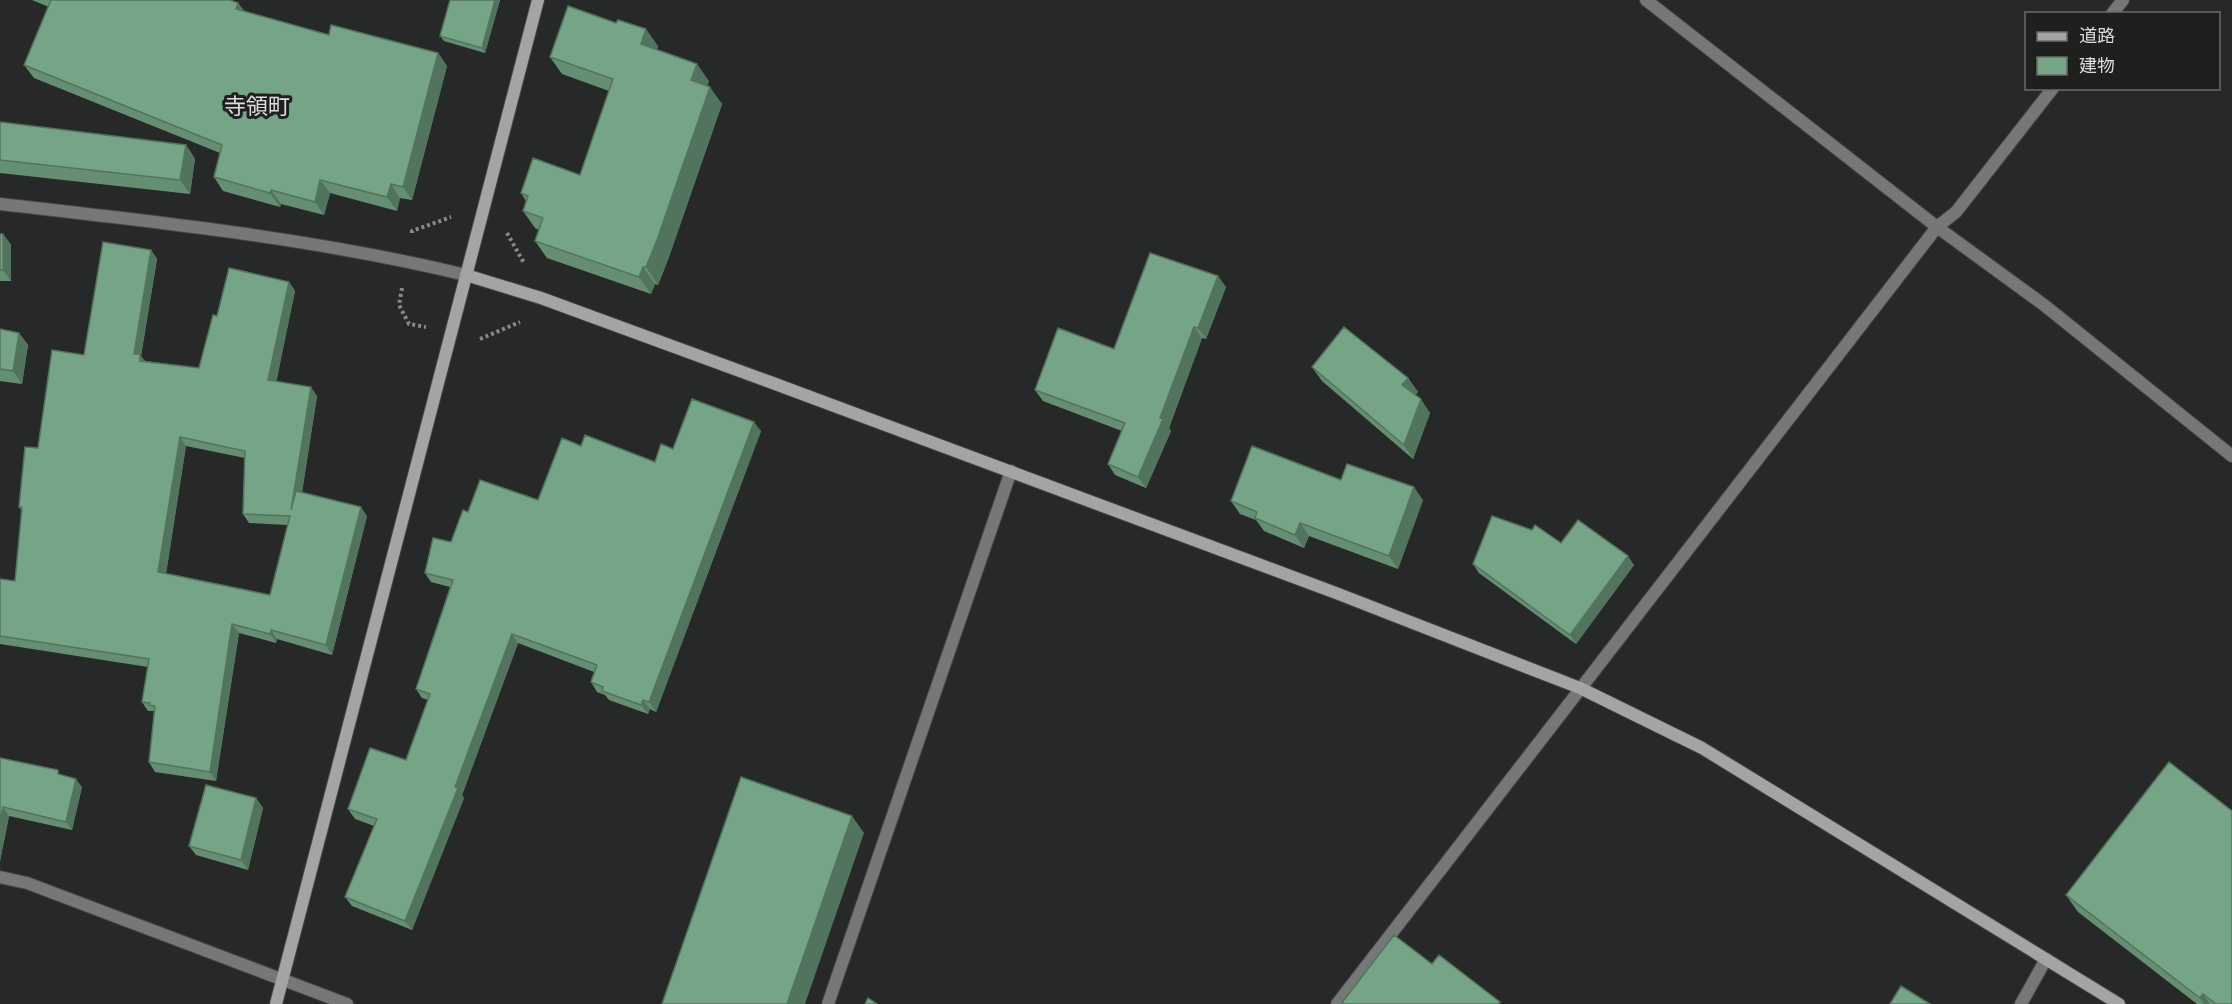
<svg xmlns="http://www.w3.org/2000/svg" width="2232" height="1004" font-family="'Exo 2','Noto Sans JP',sans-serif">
<rect width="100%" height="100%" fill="#272928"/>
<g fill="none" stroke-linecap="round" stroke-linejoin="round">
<defs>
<path id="street" d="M 1646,0 L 1937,227 L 2044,305 L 2232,456
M 2112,14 L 2123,0
M 0,204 C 156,222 313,238 466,275
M 0,877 L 27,883 L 347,1004
M 828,1004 L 1011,471
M 1337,1004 L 1937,227 L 1956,212 L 2053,88
M 2021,1004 L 2046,959"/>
<path id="secondary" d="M 466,275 L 541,298 L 770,382 L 1336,593 L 1580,688 L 1702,748 L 2119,1004
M 276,1004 L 538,0"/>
</defs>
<use href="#street" stroke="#444645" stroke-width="14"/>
<use href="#secondary" stroke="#444645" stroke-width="14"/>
<path stroke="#888a89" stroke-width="4" stroke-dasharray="3 3" stroke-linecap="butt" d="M 412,233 L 412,231 L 451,217
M 507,233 L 524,263
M 402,288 L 399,305 L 409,324 L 426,327
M 480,339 L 520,322"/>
<use href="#street" stroke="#767877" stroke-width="12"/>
<use href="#secondary" stroke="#a3a5a3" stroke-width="12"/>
</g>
<path fill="#658e73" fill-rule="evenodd" d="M 32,0 L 230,0 L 238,3 L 244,11 L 329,35 L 438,53 L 447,66 L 412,200 L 400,198 L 397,211 L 330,193 L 324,215 L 281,204 L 280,207 L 223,191 L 214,177 L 220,153 L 34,78 L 24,65 L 49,7 Z
M 450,0 L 500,0 L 485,53 L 444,41 L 440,36 Z
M 658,46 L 657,50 L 709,81 L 707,86 L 722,104 L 669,257 L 658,285 L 655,284 L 651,294 L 547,258 L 535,241 L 539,230 L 535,228 L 523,211 L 526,201 L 521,193 L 580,175 L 609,91 L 562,74 L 550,57 Z
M 0,122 L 186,145 L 195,159 L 190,194 L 0,173 Z
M 0,234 L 3,234 L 11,245 L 11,281 L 0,281 Z
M 151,250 L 157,259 L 141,356 L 145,361 L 199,368 L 217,316 L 289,282 L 295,291 L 276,381 L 317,396 L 302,492 L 367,516 L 332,655 L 277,639 L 276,643 L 239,633 L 216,781 L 155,772 L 149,762 L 154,712 L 154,711 L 148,711 L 142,702 L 148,667 L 0,644 L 0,579 L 15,581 L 22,511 L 19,507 L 38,448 L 84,355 ZM 186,446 L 245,458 L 243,514 L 249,523 L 288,525 L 270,595 L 166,573 Z
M 1226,287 L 1206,339 L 1202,338 L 1169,428 L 1171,431 L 1146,488 L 1115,475 L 1108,464 L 1122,431 L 1043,401 L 1035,390 L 1114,349 Z
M 0,329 L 19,333 L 28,345 L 22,384 L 0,381 Z
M 1312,367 L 1408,378 L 1418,392 L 1415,395 L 1430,413 L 1413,459 L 1322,381 Z
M 761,431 L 656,712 L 650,709 L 648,714 L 609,700 L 605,695 L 597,692 L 591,682 L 594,672 L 518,643 L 462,795 L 464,798 L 412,930 L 352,906 L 345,897 L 374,826 L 355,819 L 348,809 L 406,760 L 428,700 L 422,698 L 416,689 L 450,587 L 431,582 L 425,573 L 451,542 L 468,512 L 538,500 L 581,446 L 655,462 L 673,449 Z
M 1341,480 L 1423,500 L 1398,569 L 1309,536 L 1304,548 L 1264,531 L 1256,520 L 1240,514 L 1231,501 Z
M 1561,543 L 1634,565 L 1576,644 L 1479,573 L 1473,564 Z
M 0,758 L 61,775 L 82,787 L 72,830 L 9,816 L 0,861 Z
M 256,798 L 263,808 L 248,870 L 196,855 L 189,846 Z
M 2066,895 L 2232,1004 L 2197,1004 L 2078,912 Z"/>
<path fill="#52745e" d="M 495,0 L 500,0 L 485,53 L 482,48 Z
M 238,3 L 248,16 L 236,9 Z
M 646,29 L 658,46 L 653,61 L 641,44 Z
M 438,53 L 447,66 L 412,200 L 403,187 Z
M 697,64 L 709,81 L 703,97 L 691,80 Z
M 710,87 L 722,104 L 669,257 L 658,285 L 646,267 Z
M 186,145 L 195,159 L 190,194 L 180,180 Z
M 320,180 L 330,193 L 324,215 L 315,202 Z
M 391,184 L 400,198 L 397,211 L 387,197 Z
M 271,190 L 281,204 L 280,207 L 270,193 Z
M 3,234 L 11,245 L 11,281 L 3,270 Z
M 151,250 L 157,259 L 141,356 L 147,364 L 146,370 L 134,354 Z
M 643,267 L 655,284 L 651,294 L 639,277 Z
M 1218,276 L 1226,287 L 1206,339 L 1198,328 Z
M 289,282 L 295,291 L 275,389 L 268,380 Z
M 1194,327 L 1202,338 L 1169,428 L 1171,431 L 1146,488 L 1138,477 Z
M 19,333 L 28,345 L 22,384 L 13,371 Z
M 1408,378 L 1418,392 L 1412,399 L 1402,385 Z
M 311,387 L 317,396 L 298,519 L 291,510 Z
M 1421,399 L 1430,413 L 1413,459 L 1404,445 Z
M 754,422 L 761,431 L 656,712 L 649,702 Z
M 180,437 L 186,446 L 165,581 L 158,572 Z
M 1414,487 L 1423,500 L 1398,569 L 1389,556 Z
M 361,507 L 367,516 L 332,655 L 326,645 Z
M 1300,523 L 1309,536 L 1304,548 L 1295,535 Z
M 1628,556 L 1634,565 L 1576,644 L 1570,635 Z
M 232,624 L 239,633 L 216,781 L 210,772 Z
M 271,630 L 277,639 L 276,643 L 270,634 Z
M 512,634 L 518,643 L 462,795 L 464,798 L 412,930 L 405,921 Z
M 643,700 L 650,709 L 648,714 L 641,705 Z
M 76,779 L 82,787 L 72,830 L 66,822 Z
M 256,798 L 263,808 L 248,870 L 241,860 Z
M 3,807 L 9,816 L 0,861 L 0,822 Z
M 852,816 L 864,833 L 805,1004 L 787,1004 Z
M 2203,994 L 2210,1004 L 2204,1004 L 2200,998 Z"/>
<path fill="#75a586" stroke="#52745e" stroke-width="1.5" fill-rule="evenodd" d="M 51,0 L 230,0 L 238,3 L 236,9 L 329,35 L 331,25 L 438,53 L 403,187 L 391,184 L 387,197 L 320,180 L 315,202 L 271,190 L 270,193 L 214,177 L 222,145 L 24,65 Z
M 450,0 L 495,0 L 482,48 L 440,36 Z
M 568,6 L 616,23 L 618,20 L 646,29 L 641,44 L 697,64 L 691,80 L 710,87 L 657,240 L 646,267 L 643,267 L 639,277 L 535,241 L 543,218 L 523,211 L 528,196 L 521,193 L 533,158 L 580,175 L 613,79 L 550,57 Z
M 0,122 L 186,145 L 180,180 L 0,160 Z
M 0,234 L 3,234 L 3,270 L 0,270 Z
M 103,242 L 151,250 L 134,354 L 140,354 L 140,361 L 199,368 L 213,315 L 217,316 L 229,268 L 289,282 L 268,380 L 311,387 L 291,510 L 296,491 L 361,507 L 326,645 L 271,630 L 270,634 L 232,624 L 210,772 L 149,762 L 155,706 L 149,705 L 150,703 L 142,702 L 149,659 L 0,636 L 0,579 L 15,581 L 22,507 L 19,507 L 25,447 L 38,448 L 52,350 L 84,355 ZM 180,437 L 245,451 L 243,514 L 290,516 L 270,595 L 158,572 Z
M 1150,253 L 1218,276 L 1198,328 L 1194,327 L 1160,418 L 1163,419 L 1138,477 L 1108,464 L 1125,423 L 1035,390 L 1058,328 L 1114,349 Z
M 1344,327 L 1408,378 L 1402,385 L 1421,399 L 1404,445 L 1312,367 Z
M 0,329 L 19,333 L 13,371 L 0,369 Z
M 692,399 L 754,422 L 649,702 L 643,700 L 641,705 L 602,691 L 603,687 L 591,682 L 597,665 L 512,634 L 455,787 L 458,788 L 405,921 L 345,897 L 377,819 L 348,809 L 370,748 L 406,760 L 430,694 L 416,689 L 453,580 L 425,573 L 433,538 L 451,542 L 463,510 L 468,512 L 480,480 L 538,500 L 562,438 L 581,446 L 585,435 L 655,462 L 661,444 L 673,449 Z
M 1252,446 L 1341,480 L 1347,464 L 1414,487 L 1389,556 L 1300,523 L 1295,535 L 1255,518 L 1257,512 L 1231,501 Z
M 1492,516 L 1532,530 L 1535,525 L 1561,543 L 1578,520 L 1628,556 L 1570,635 L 1473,564 Z
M 0,758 L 58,770 L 58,774 L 76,779 L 66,822 L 3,807 L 0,822 Z
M 2169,762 L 2232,811 L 2232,1004 L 2216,1004 L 2203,994 L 2200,998 L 2066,895 Z
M 741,777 L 852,816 L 787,1004 L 662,1004 Z
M 206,785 L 256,798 L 241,860 L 189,846 Z
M 1394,935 L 1432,964 L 1439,955 L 1500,1002 L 1498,1004 L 1341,1004 Z
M 1901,986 L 1930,1004 L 1890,1004 Z
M 868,998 L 877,1004 L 865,1004 Z"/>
<g text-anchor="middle" stroke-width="6" stroke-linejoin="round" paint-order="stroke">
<g font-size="22" fill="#dbdcdb" stroke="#1e201e">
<text x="257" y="114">寺領町</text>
</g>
</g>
<rect x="2025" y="12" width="195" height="78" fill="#1e201e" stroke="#6a6b6a" stroke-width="1.5"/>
<rect x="2037" y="32" width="30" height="9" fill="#a3a5a3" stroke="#6a6b6a" stroke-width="1.5"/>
<text x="2079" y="42" font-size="18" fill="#dbdcdb">道路</text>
<rect x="2037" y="57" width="30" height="18" fill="#75a586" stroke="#6a6b6a" stroke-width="1.5"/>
<text x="2079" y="72" font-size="18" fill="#dbdcdb">建物</text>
</svg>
